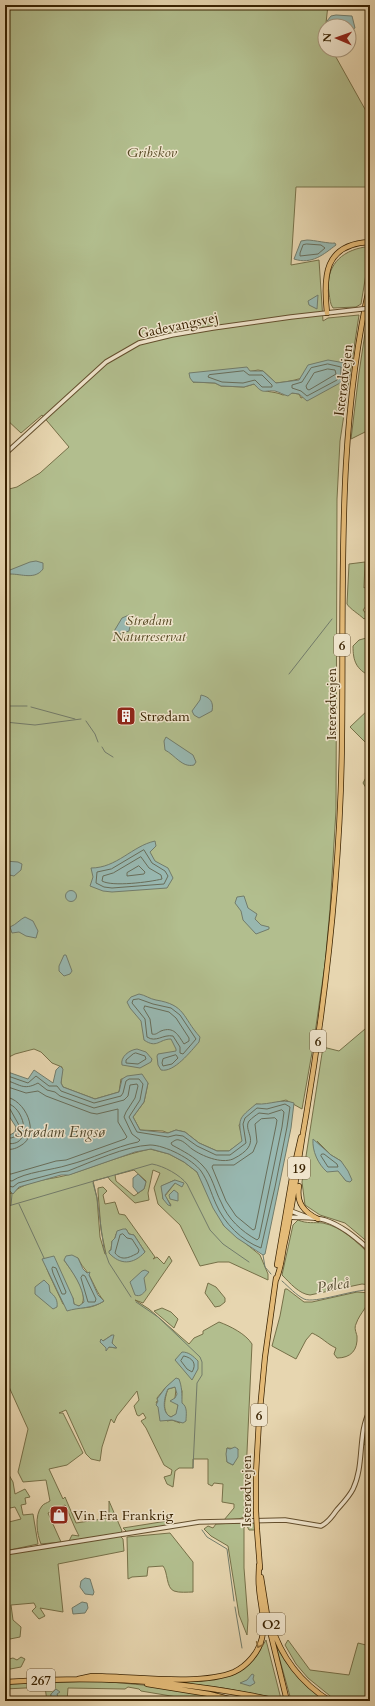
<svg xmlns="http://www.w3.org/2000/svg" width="375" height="1706" font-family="Cardo,serif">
<rect width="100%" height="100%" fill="#e7d6b0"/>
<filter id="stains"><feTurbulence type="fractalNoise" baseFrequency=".005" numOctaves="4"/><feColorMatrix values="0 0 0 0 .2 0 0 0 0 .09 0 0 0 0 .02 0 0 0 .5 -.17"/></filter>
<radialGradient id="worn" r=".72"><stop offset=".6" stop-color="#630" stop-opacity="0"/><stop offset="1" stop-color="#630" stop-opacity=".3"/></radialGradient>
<path fill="#b2be8e" stroke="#767048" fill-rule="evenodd" d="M 5,5 L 328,5 L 325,32 L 325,50 L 332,50 L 366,111 L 370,113 L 370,187 L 296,187 L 291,265 L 319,260 L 323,321 L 328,318 L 359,315 L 340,441 L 337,499 L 336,810 L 330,909 L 325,964 L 313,1047 L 302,1109 L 286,1100 L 267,1105 L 256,1104 L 239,1125 L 243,1141 L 229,1151 L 217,1151 L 199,1143 L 185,1132 L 176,1130 L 168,1133 L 163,1131 L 140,1130 L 133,1117 L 144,1102 L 148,1083 L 121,1079 L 119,1092 L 95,1099 L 63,1087 L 61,1083 L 62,1067 L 52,1063 L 41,1052 L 34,1049 L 15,1054 L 5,1059 L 5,490 L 17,487 L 40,473 L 69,447 L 42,415 L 21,433 L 5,418 ZM 345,363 L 345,378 L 301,398 L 299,394 L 292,393 L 283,395 C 272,390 263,394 254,384 L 244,387 L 221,386 L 215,383 L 193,382 L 258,370 L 263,371 L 276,383 C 301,381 322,371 345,363 Z
M 365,247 L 370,250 L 361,304 L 356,307 L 333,308 C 330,304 330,299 329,293 C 325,267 340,251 365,247 Z
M 368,313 L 370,313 L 370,432 L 369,430 L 351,439 L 359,373 Z
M 365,562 L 364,588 L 370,584 L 370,601 L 363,610 L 368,616 L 364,619 C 359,614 350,609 347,604 L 349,564 Z
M 370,637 L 370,676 C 356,669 353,661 353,646 L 359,640 Z
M 370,708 L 370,747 L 350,727 Z
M 370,770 L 370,788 L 368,791 L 363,783 Z
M 365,1029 L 370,1037 L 370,1144 L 368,1159 L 370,1163 L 370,1244 L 345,1223 L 320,1215 L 305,1205 L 302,1182 L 323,1047 L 339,1051 ZM 317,1141 L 331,1155 L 341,1161 L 346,1181 Z
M 150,1149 L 169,1154 L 184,1162 L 197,1172 L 224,1226 L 260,1255 L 268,1274 L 268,1280 L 229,1262 L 218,1262 L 200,1266 L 180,1225 L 158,1204 L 154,1188 L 160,1173 L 153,1170 L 148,1193 L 149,1200 L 135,1203 L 110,1180 L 108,1177 L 93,1181 L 97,1198 L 100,1237 L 105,1254 L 106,1254 L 101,1230 L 98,1192 L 98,1188 L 103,1187 L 107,1191 L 103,1195 L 105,1204 L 115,1202 L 119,1214 L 125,1215 L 155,1257 L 153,1259 L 157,1257 L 164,1264 L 169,1256 L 172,1261 L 143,1303 L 135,1300 L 149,1309 L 189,1344 L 194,1338 L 203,1334 L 203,1331 L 219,1322 C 230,1326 246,1334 252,1344 L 244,1517 L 239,1519 L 224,1520 L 234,1508 L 234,1504 L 222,1502 L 223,1484 L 214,1483 L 212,1486 L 208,1484 L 208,1459 L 193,1459 L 193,1468 L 179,1468 L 175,1471 L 173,1487 L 167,1484 L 164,1477 L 171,1475 L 172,1470 L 164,1465 L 146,1428 L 141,1421 L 146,1418 L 143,1413 L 139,1416 L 137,1415 L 134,1406 L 139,1400 L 137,1391 L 117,1416 L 114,1423 L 111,1419 L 102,1447 L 100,1461 L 91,1459 L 86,1454 L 66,1410 L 59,1413 L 63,1413 L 83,1453 L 67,1465 L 49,1469 L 63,1499 L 65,1497 L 76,1523 L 109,1518 L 109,1501 L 122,1531 L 120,1533 L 69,1541 L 72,1535 L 79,1536 C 73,1525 70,1515 65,1505 L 48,1513 L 61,1542 L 41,1544 C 37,1535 34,1515 42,1506 C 43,1504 47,1503 50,1501 L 46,1480 L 23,1482 L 18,1472 L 28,1429 L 5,1378 L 5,1189 L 8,1189 L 11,1194 C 27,1179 52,1180 71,1174 C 98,1165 123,1155 150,1149 ZM 134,1170 L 146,1181 L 144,1189 L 134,1196 L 116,1181 L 115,1175 ZM 175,1180 L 175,1183 L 165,1196 L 171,1205 L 163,1199 L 162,1186 ZM 126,1229 L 129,1234 L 134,1235 L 145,1252 L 109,1251 L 111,1250 L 112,1241 L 115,1238 L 116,1234 ZM 78,1258 C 82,1267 85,1268 89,1275 C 94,1284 97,1293 104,1301 C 90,1310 78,1309 63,1304 L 49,1274 L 47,1269 L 73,1298 L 74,1304 L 76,1306 L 81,1306 C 90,1293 71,1270 64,1260 ZM 112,1335 L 113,1336 L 112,1343 L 116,1348 L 109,1347 L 106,1348 L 101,1339 L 103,1341 ZM 176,1379 L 182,1391 L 180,1423 L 172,1420 L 167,1421 L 156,1402 L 158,1401 L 157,1398 L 166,1387 ZM 227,1448 L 238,1449 L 233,1465 L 227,1462 Z
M 298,1220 C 307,1224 314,1222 323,1223 C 342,1227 357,1242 370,1255 L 370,1285 L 362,1284 L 310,1295 C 299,1294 290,1283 282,1275 L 293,1225 Z
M 208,1283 L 216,1287 L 225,1298 L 225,1302 L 220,1306 L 215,1307 L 205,1293 Z
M 285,1289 L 287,1289 L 304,1302 L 312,1302 L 357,1292 L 370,1293 C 370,1306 360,1312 356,1324 C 354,1328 356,1332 357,1336 C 358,1350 351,1358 337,1358 L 334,1354 L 336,1348 C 327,1344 323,1338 312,1333 L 306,1340 L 296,1359 L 272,1346 L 280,1316 Z
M 162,1308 L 171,1312 L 178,1319 L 174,1328 L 154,1311 Z
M 175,1387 L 176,1389 L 175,1398 L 178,1405 L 177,1414 L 171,1417 C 161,1413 165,1397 168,1389 Z
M 370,1415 L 370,1451 L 364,1444 L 366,1424 Z
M 5,1468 L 13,1482 L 15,1494 L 25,1489 L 30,1497 L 25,1498 L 26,1504 L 21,1505 L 23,1515 L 33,1514 L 38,1544 L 5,1551 L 5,1523 L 21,1519 L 15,1507 L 5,1509 L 5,1499 L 10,1498 L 5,1486 Z
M 167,1521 L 170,1525 L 127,1532 L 123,1528 Z
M 254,1522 L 255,1530 L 249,1530 L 247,1526 L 244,1527 L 244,1568 L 248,1620 L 247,1635 L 239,1615 L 228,1546 L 211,1536 L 204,1529 L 208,1526 L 213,1528 L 216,1524 Z
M 170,1533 L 193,1562 L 193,1592 C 188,1592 179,1593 174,1591 C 166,1588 168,1572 163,1566 L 148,1567 L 147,1576 L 132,1577 L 128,1579 L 127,1537 Z
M 120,1536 L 123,1539 L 124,1551 L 58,1564 L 63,1612 L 40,1608 L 45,1616 L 39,1619 L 32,1611 L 36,1607 L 34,1603 L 11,1605 L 13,1620 L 21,1627 L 20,1637 L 5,1640 L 5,1555 L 27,1550 Z
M 266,1640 L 281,1699 L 223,1688 L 160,1680 L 233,1675 L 245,1668 L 255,1658 Z
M 288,1640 L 310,1670 L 349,1675 L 358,1643 L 370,1646 L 370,1701 L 338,1701 L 335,1700 L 308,1678 L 296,1664 L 285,1645 Z
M 276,1646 C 289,1669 303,1686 325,1701 L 291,1700 Z
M 21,1657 L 25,1659 L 21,1667 L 5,1670 L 5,1660 L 13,1658 L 17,1660 Z
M 99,1681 C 140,1685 184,1687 224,1700 L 201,1701 L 141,1691 L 139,1689 L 128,1687 L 125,1689 L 68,1688 L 67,1701 L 59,1701 L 57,1694 L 51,1694 L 51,1701 L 47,1701 L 45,1687 L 5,1689 L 5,1684 Z"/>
<path fill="#98b8b1" stroke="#727c6b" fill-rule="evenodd" d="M 336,15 L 352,16 L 355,28 L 349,31 L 349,26 L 327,26 L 327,21 L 331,16 Z
M 307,240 C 314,240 330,244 335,243 L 336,245 C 324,254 312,265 294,259 L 301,241 Z
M 318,295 L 317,309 L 309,305 L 308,301 Z
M 328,360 L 345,363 L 345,378 L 340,383 L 307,401 L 299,394 L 292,393 L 288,396 C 284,395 279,392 275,391 C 263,390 264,395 254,384 L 244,387 L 221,386 L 215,383 L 193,382 L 190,378 L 189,373 L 247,367 L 250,371 L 263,371 L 276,383 L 299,380 L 308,365 Z
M 36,561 L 43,563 L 43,569 C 35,580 22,574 10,574 L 5,579 L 5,572 L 30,562 Z
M 129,615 L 131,622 L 129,631 L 117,635 L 113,633 L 122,618 Z
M 201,695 C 210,697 214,702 212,711 L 199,718 L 194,715 L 192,711 L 200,700 Z
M 166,737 L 193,755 L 196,762 L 194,765 C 182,768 175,755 165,750 L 164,741 Z
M 155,841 L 156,846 L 150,852 L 155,861 L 168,868 L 173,878 L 167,888 L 112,892 L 103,891 L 90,886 L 93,877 L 91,868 C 117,868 132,846 155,841 Z
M 5,861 L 18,862 L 22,864 L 21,870 L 14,876 L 5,874 Z
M65.5 896a5.5 5.5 0 1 1 11 0a5.5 5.5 0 1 1-11 0Z
M 244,896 L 248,908 L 257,914 L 255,919 L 261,925 L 269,927 L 269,929 L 256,934 L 243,920 L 241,911 L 235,903 L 237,897 Z
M 25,917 L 33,921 L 38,931 L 36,938 L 26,936 L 19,932 L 12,933 L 10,927 C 17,924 19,920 25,917 Z
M 64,955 L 66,955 L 72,971 L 70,974 L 64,976 L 59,971 L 59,966 Z
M 139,994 C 145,995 150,999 156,1000 C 186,1005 182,1017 200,1037 L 199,1042 C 191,1051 174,1073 161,1070 L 158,1065 L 157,1056 L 158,1054 L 176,1051 L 176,1049 L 171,1039 C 159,1039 157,1049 144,1040 L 141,1021 L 130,1008 L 127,1002 L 131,997 Z
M 137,1049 L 146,1052 L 152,1059 L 151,1062 L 140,1068 L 122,1065 C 120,1057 129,1050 137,1049 Z
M 60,1066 L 63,1069 L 61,1083 L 63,1087 L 95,1099 L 119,1092 L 122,1079 L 127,1076 L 142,1074 L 148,1083 L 144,1102 L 133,1117 L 140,1130 L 168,1133 L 176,1130 L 185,1132 L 199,1143 L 217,1151 L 229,1151 L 242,1141 C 238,1118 238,1119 256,1104 C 271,1105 281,1098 294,1103 L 291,1128 L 265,1254 L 263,1255 L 237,1238 L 224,1226 L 213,1208 L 197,1172 L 184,1162 L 169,1154 L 151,1149 L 135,1152 L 69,1175 L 61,1175 L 19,1187 L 13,1194 L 8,1189 L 5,1189 L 5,1133 L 10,1135 L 15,1132 L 16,1127 L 5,1110 L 5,1071 L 28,1079 L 34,1070 L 53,1083 L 56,1070 Z
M 313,1139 L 331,1155 L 341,1161 L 348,1171 L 352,1180 L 350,1182 L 346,1181 L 338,1171 L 327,1172 C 318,1164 312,1151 313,1139 Z
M 138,1174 L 146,1182 L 144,1189 L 138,1193 L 133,1187 L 133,1178 Z
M 175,1180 L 184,1183 L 182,1187 L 175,1183 L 165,1195 L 171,1206 L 168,1205 L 163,1199 L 161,1186 Z
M 174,1190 L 178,1193 L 178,1201 L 170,1199 L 169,1195 Z
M 123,1229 L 126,1229 L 129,1234 L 134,1235 L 145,1252 C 133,1265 120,1265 109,1253 L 109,1251 L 111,1250 L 112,1241 L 115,1238 L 117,1231 Z
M 72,1255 L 78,1258 L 83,1269 L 87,1273 L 90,1272 L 89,1275 L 98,1295 L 104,1301 C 92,1309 79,1307 67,1311 L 42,1259 L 54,1256 L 73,1298 L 74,1304 L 79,1306 L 84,1302 C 83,1286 73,1273 64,1260 L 66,1256 Z
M 145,1270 L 149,1272 L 144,1278 L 146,1290 C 143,1294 140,1297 135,1295 L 130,1282 L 142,1271 Z
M 44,1280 L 49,1285 L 50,1292 C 55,1296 58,1300 57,1307 L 53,1309 L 35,1294 L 35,1287 Z
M 112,1335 L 114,1335 L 112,1343 L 117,1348 L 109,1347 L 106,1351 L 106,1348 L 100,1342 L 101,1339 L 103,1341 Z
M 182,1352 C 189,1352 193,1356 198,1361 L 198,1369 L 192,1380 L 175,1360 Z
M 176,1378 L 179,1379 C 182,1387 182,1394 182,1403 C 188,1407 186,1415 186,1421 L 183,1423 L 172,1420 L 160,1421 L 158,1407 L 156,1405 L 158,1401 L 157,1399 L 166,1387 ZM 175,1387 L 177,1394 L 175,1398 L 170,1401 L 178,1405 L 176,1414 L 171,1417 C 161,1413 164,1397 168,1389 Z
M 235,1447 L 238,1449 L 238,1457 L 233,1465 L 227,1462 L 226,1454 L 227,1448 L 230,1449 Z
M 85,1578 L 90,1579 L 94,1592 L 93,1595 L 85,1594 L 80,1587 L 81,1581 Z
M 82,1602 L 87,1603 L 88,1608 L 85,1613 L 73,1614 L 72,1608 Z
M 252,1674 L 254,1675 L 253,1679 L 255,1683 L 250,1686 L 240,1683 L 247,1680 Z
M 56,1689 L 60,1692 L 57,1694 L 59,1701 L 51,1701 L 51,1694 Z"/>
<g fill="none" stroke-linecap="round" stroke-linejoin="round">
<path stroke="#686d59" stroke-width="1" d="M 307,244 L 321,245 L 325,248 L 318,254 L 300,256 L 300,253 L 303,245 Z
M 328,364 L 341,367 L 341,376 L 337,380 L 307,396 L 301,391 L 292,388 L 292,385 L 302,382 L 311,368 Z
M 328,369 L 335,370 L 336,374 L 309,390 L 307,389 L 306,386 L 314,373 Z
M 244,371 L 249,375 L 262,375 L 272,385 L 272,387 L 262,387 L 255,380 L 243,383 L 222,382 L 208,377 L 209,375 Z
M 144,850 L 152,863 L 165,871 L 168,876 L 164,884 L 112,888 L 104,887 L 96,883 L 97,872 L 111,869 Z
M 141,857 L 149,868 L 161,875 L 162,879 C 150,882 112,887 102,881 L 103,876 L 113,873 Z
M 139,866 L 145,872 L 144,874 L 127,876 L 127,873 Z
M 139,999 L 153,1004 L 171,1008 L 180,1015 L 196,1039 L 183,1054 L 180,1053 L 180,1047 L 173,1036 C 163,1034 156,1043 147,1037 L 145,1019 L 132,1003 L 133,1000 Z
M 145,1006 L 169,1012 L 176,1018 L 189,1038 L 189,1041 L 184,1044 C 178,1035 174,1026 161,1031 C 157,1033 156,1035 152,1034 L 150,1019 L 144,1009 Z
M 136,1053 L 145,1056 L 146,1059 L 138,1064 L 126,1063 L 126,1060 L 133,1054 Z
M 176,1055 L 178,1058 L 172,1064 L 163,1066 L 162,1063 L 163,1059 Z
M 5,1075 L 28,1083 L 36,1076 L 49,1086 L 57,1086 L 61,1091 L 94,1103 L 121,1096 L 123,1093 L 126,1081 L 129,1079 L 139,1079 L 143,1084 L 140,1100 L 129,1117 L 137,1132 L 168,1137 L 176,1135 L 183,1136 L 197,1146 L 216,1155 L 230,1155 L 246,1143 L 243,1124 L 245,1118 L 257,1108 L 267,1109 L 285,1104 L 290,1107 L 287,1127 L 275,1187 L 261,1248 C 242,1241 224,1223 216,1204 C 211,1193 208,1181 201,1171 C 192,1159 165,1145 150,1145 C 126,1146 91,1162 68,1171 L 60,1172 L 18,1183 L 13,1187 L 5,1185
M 5,1080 C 20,1084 23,1091 38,1083 L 47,1090 L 55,1092 L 60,1096 L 94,1108 L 124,1100 L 128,1096 L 130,1085 L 137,1084 L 138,1086 L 135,1098 L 126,1112 L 124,1117 L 132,1134 L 140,1140 L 138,1142 C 114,1147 92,1159 68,1165 C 53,1170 25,1172 12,1181 L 5,1180
M 5,1086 L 26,1093 L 38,1091 L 46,1096 L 91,1113 L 97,1114 L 118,1109 L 118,1122 L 127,1137 L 125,1139 L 66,1160 L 56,1161 L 11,1174 L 5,1174
M 5,1097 C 25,1098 42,1135 20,1146 C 15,1149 11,1150 5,1149
M 5,1103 C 25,1104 35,1150 5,1143
M 5,1108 L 10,1109 L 20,1127 L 17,1136 L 11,1138 L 5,1137
M 282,1110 L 284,1112 L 282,1127 L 259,1238 L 257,1240 C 241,1231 228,1219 221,1202 C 215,1191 212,1175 203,1166 C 195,1157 183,1151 172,1145 L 171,1143 C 174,1141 176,1139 179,1140 C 184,1141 188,1146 192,1149 C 202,1156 221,1164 233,1159 C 265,1143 242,1132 249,1121 C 252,1118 256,1115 259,1113 L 268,1114 Z
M 275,1118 L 277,1120 L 276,1126 L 255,1229 L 253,1230 L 236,1216 L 226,1201 L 212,1167 L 213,1165 L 234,1165 L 253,1152 L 257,1142 L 255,1124 L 261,1119 Z
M 322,1154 L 324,1154 L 337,1164 L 338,1167 L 328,1167 L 321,1156 Z
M 123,1234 L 127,1238 L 132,1239 L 139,1250 L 138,1253 C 130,1257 122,1262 115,1253 L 120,1235 Z
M 53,1267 L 56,1268 L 66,1292 L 65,1294 L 62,1294 L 53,1273 L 52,1269 Z
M 83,1275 L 85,1276 L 96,1299 L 95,1302 L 88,1302 L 81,1278 Z
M 184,1356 C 193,1358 197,1364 192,1372 L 187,1369 L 181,1361 Z"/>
<path stroke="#727c6b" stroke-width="1" d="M 289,674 L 332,619
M 5,706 L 27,706
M 31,707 L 75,719
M 86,721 L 95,734 L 98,742
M 5,722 L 35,725 L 81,719
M 102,747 L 105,752 L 113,757
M 93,1183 L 97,1198 L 104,1249 L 109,1263 L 131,1297
M 19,1204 L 44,1258
M 11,1205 L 12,1194
M 5,1207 L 152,1164 C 164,1166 180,1175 187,1184 L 210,1230 L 223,1244 L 249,1262
M 263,1255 L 265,1267 L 271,1274
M 282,1281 C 289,1287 296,1295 304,1299 C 315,1304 354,1289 370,1290
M 136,1302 L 158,1317 L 200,1357 L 202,1362 L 202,1375 L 197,1383 L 193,1468
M 202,1530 L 207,1537 L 227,1549 L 234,1601
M 235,1607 L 242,1648"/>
<defs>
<path id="tertiary" d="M 5,454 L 106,362 L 139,343 L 172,335 L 213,328 L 291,317 L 362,309
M 289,1212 L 291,1211 L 307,1217
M 288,1215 L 290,1217 C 302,1218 314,1217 325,1220 C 343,1226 356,1238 370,1250
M 5,1553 L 199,1522 L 285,1520 L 321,1526 C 327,1523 332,1517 336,1511 C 342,1504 349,1497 353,1489 C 365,1464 357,1434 370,1410"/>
<path id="trunk" d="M 370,272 L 370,274
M 327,313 C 323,276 324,244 370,242
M 299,1186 C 296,1203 304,1212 318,1219
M 277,1265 L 293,1172 L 301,1137
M 276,1280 C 281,1269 282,1257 284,1246 C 294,1203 298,1159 306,1116 C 327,990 341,864 342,736 C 344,585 336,432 370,284
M 256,1511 L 256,1473 L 259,1420 L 265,1357 L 276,1278
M 257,1530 L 260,1568
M 261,1577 L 269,1627 L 287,1701
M 271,1624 C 281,1657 301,1683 330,1701
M 78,1679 L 92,1676 C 130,1676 201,1686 234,1672 C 247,1666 259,1652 262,1638 C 266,1621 260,1604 259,1587 C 258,1580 259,1573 259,1565
M 5,1682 C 96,1675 189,1681 278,1701
M 147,1684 L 209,1694 L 237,1701"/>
</defs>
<use href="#tertiary" stroke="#644f2d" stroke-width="5.5"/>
<use href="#trunk" stroke="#392201" stroke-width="6"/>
<use href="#tertiary" stroke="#efe4cc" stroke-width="3.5"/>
<use href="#trunk" stroke="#e4bb78" stroke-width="4.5"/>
<defs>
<path id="tertiary-bridge" d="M 362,309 L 370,308"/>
<path id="trunk-bridge" d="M 256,1511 L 257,1530"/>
</defs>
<use href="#tertiary-bridge" stroke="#644f2d" stroke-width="5.5" stroke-linecap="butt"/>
<use href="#trunk-bridge" stroke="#392201" stroke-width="6" stroke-linecap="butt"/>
<use href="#tertiary-bridge" stroke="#efe4cc" stroke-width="3.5"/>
<use href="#trunk-bridge" stroke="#e4bb78" stroke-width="4.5"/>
</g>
<defs><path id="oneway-chevron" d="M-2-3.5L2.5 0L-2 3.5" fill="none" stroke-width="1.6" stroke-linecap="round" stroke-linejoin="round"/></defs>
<use stroke="#8e6e3c" href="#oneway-chevron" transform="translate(259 1645) rotate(114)"/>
<defs>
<symbol id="building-square" viewBox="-11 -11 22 22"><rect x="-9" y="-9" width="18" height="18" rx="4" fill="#8f2418" stroke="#efe4cc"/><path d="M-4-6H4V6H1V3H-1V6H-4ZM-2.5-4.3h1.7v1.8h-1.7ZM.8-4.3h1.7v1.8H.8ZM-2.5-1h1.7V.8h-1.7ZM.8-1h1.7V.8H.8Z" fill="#fff"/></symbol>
<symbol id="shop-square" viewBox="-11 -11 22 22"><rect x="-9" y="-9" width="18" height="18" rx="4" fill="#8f2418" stroke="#efe4cc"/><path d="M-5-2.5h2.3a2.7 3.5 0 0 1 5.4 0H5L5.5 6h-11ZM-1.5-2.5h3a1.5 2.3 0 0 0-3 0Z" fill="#fff"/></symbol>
</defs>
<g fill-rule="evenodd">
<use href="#building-square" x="115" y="705" width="22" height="22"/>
<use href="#shop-square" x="48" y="1504" width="22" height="22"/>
</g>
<g text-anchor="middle" stroke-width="3" stroke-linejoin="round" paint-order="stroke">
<g fill="#efe4cc" stroke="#705c3e" stroke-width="1">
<rect x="334" y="634" width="16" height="22" rx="3"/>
<rect x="310" y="1030" width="16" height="22" rx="3"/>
<rect x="288" y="1157" width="22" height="22" rx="3"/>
<rect x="251" y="1404" width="16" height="22" rx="3"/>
<rect x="257" y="1613" width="28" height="22" rx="3"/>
<rect x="27" y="1669" width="28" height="22" rx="3"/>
</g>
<g font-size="13" font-weight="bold" fill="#392201">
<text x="342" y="650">6</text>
<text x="318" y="1046">6</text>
<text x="299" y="1173">19</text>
<text x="259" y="1420">6</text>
<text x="271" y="1629">O2</text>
<text x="41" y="1685">267</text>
</g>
<g font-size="14" font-style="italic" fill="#574924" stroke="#efe4cc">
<text x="152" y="157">Gribskov</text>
<text x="149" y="625">Strødam<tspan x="149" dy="16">Naturreservat</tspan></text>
</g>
<g font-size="14" fill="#392201" stroke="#efe4cc">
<text transform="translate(178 325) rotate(-12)" y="5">Gadevangsvej</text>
<text transform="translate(343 380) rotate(-83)" y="5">Isterødvejen</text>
<text transform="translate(331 704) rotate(-90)" y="5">Isterødvejen</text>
<text transform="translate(246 1491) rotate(-90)" y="5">Isterødvejen</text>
</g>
<g font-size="14" fill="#392201" stroke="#efe4cc" text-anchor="start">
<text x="140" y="721">Strødam</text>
<text x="73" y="1520">Vin Fra Frankrig</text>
</g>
<g font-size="15" font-style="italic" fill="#51482d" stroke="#efe4cc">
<text x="60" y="1137">Strødam Engsø</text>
<text transform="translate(333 1285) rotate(-9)" y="5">Pøleå</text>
</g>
</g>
<rect width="375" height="1706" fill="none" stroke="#e7d6b0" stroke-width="20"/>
<rect x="6" y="6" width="363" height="1694" fill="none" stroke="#392201" stroke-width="2"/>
<rect x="10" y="10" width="355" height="1686" fill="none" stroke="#392201"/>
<g transform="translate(337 38) rotate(272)"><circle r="19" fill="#efe4cc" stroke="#a6967b"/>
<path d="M0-3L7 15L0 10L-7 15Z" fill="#8f2418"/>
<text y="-6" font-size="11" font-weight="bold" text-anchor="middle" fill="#392201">N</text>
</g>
<rect width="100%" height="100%" filter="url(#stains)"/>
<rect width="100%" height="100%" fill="url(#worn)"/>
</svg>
